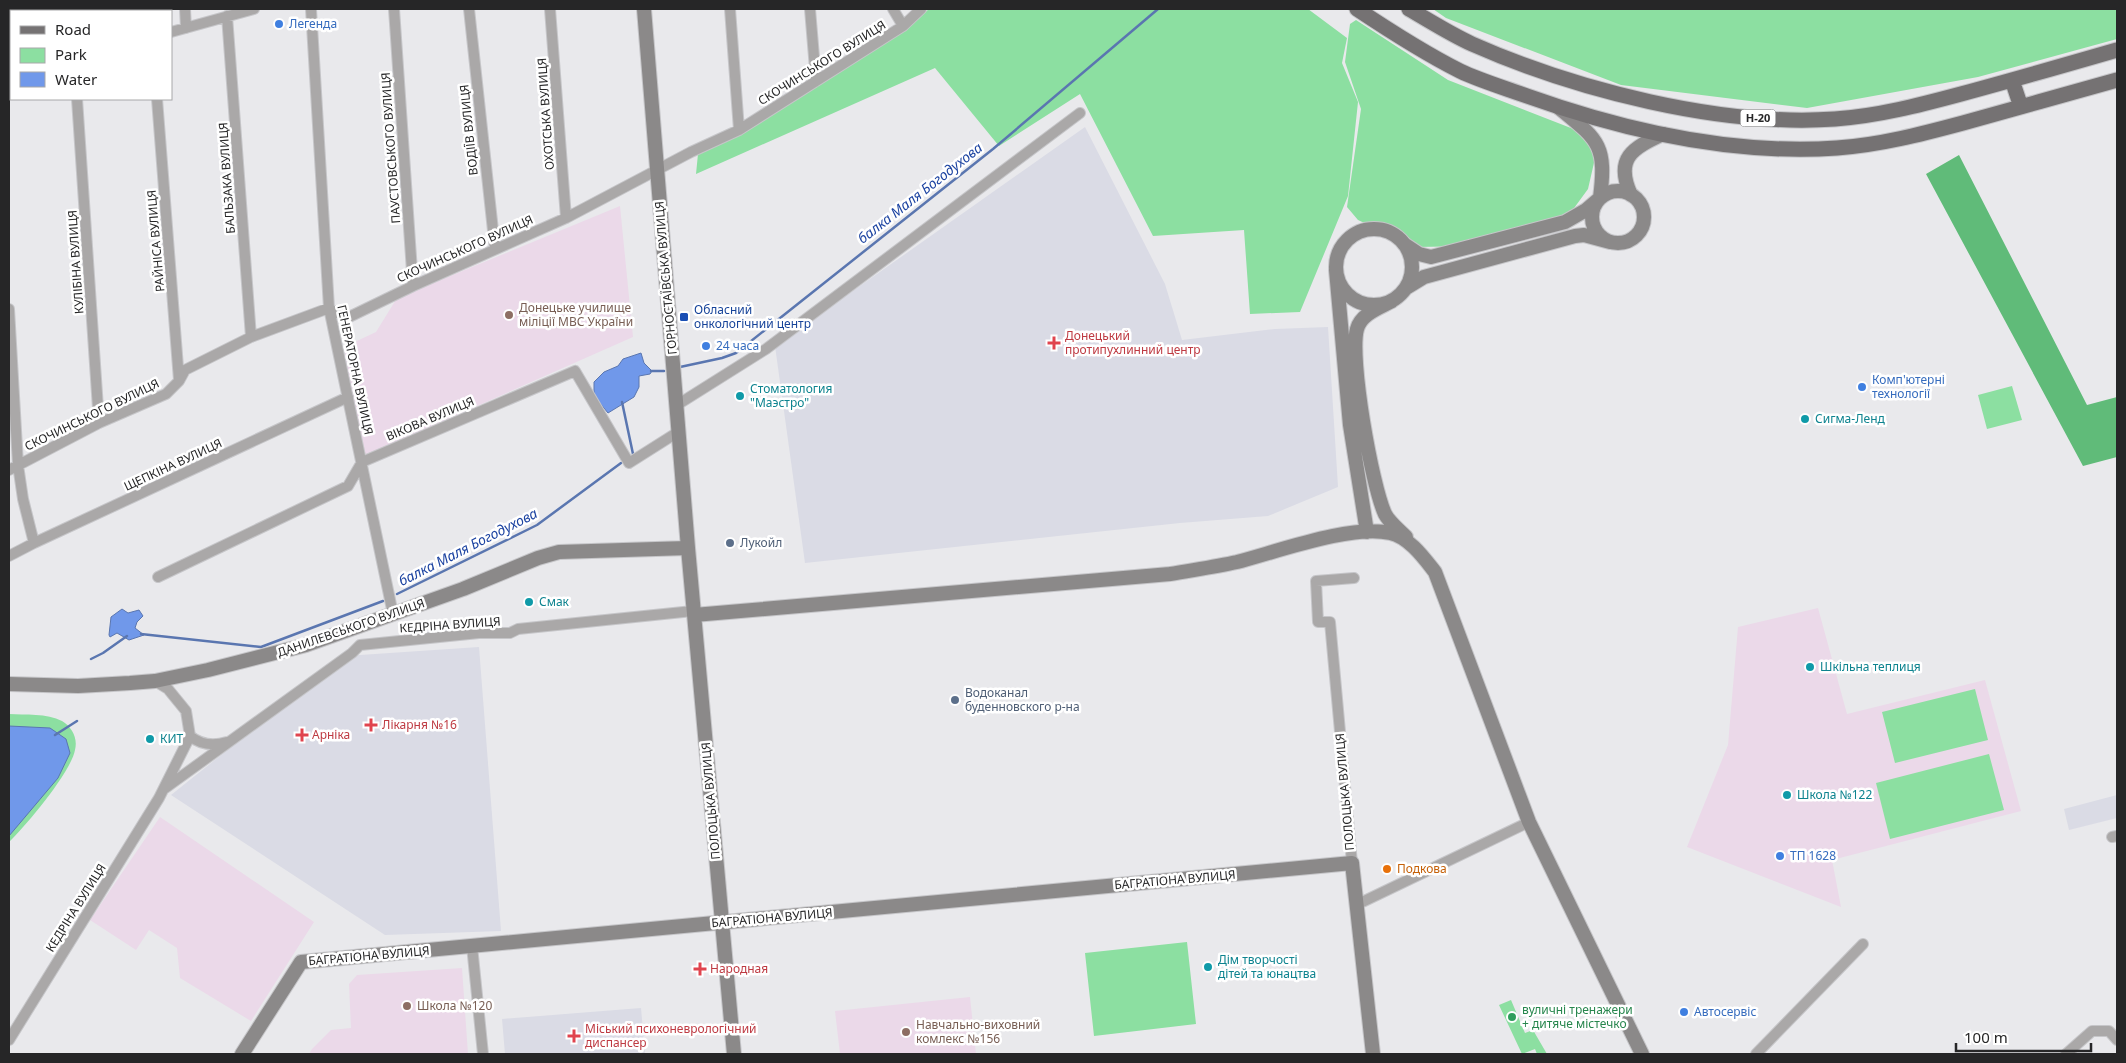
<svg xmlns="http://www.w3.org/2000/svg" width="2126" height="1063" font-family="'Noto Sans',sans-serif">
<rect width="100%" height="100%" fill="#e9e9ec"/>
<path fill="#dadbe5" d="M 1085,127 L 1165,284 L 1182,340 L 1275,329 L 1328,327 L 1338,487 L 1268,516 L 1180,523 L 805,563 L 775,346 Z
M 479,647 L 501,931 L 385,935 L 171,795 L 345,656 Z
M 2117,795 L 2117,818 L 2069,830 L 2064,809 Z
M 641,1008 L 645,1054 L 505,1054 L 502,1019 Z"/>
<path fill="#ebd9e9" d="M 620,206 L 633,337 L 362,457 L 344,347 L 376,332 L 397,298 Z
M 1818,608 L 1847,714 L 1985,680 L 2021,811 L 1832,860 L 1841,907 L 1687,847 L 1728,745 L 1738,627 Z
M 160,817 L 314,922 L 251,1021 L 180,978 L 177,948 L 149,930 L 136,950 L 90,920 Z
M 462,968 L 468,1054 L 309,1054 L 312,1049 L 331,1030 L 351,1028 L 349,984 L 357,975 Z
M 970,997 L 976,1054 L 840,1054 L 835,1011 Z"/>
<path fill="#8cdfa1" d="M 929,9 L 1308,9 L 1347,38 L 1342,63 L 1358,102 L 1348,196 L 1300,312 L 1250,314 L 1244,230 L 1153,236 L 1080,94 L 999,146 L 935,68 L 696,174 L 698,154 L 903,31 Z
M 1433,9 L 2117,9 L 2117,39 L 1978,77 L 1807,108 L 1621,85 L 1446,18 Z
M 1356,20 L 1448,80 L 1576,130 L 1596,154 L 1588,189 L 1569,215 L 1476,246 L 1416,247 L 1358,220 L 1347,207 L 1361,109 L 1345,62 L 1350,24 Z
M 2012,386 L 2022,420 L 1987,429 L 1978,395 Z
M 1975,689 L 1988,740 L 1895,763 L 1882,712 Z
M 9,714 C 25,715 47,713 62,721 C 72,727 78,738 75,750 C 71,772 26,826 9,842 Z
M 1989,754 L 2004,810 L 1890,839 L 1876,783 Z
M 1187,942 L 1196,1024 L 1094,1036 L 1085,953 Z
M 1511,1000 L 1525,1033 L 1533,1030 L 1547,1054 L 1537,1054 L 1535,1049 L 1522,1054 L 1499,1005 Z"/>
<path fill="#60bb79" d="M 1959,155 L 2087,405 L 2117,397 L 2117,457 L 2083,466 L 1926,174 Z"/>
<path fill="#7098ea" stroke="#5a76b0" d="M 641,353 L 644,363 L 652,371 L 650,374 L 639,376 L 639,387 L 634,397 L 608,413 L 594,396 L 594,382 L 604,372 L 618,366 L 623,359 Z
M 122,609 L 128,613 L 139,610 L 143,616 L 137,622 L 135,628 L 144,635 L 129,640 L 117,633 L 110,637 L 109,635 L 111,617 Z
M 9,726 L 50,728 L 66,739 L 70,753 L 58,778 L 9,836 Z"/>
<g fill="none" stroke-linecap="round" stroke-linejoin="round">
<path stroke="#5a76b0" stroke-width="2.5" d="M 680,367 L 722,358 L 736,353 L 993,149 L 1158,9
M 651,371 L 664,371
M 622,402 L 633,454
M 397,594 L 537,525 L 621,463
M 141,634 L 261,647 L 383,601
M 91,659 L 103,653 L 127,636
M 55,735 L 77,721"/>
<defs>
<path id="street" d="M 99,9 L 100,11
M 185,9 L 186,28
M 311,9 L 329,308 L 393,614
M 394,9 L 413,286
M 469,9 L 495,249
M 550,9 L 566,218
M 730,9 L 739,130
M 810,9 L 816,81
M 893,9 L 903,26
M 227,16 L 251,337
M 171,32 L 254,9
M 9,79 L 11,78
M 77,99 L 99,423
M 157,99 L 179,380
M 9,309 L 18,465 L 23,499 L 34,543
M 677,405 L 766,349 L 1080,113
M 9,470 L 99,423 L 166,394 L 179,381 L 185,370 L 251,337 L 329,308 L 347,318 L 413,286 L 566,218 L 691,152 L 739,130 L 903,26 L 921,9
M 9,556 L 34,543 L 348,397
M 158,577 L 348,486 L 362,462 L 575,371 L 629,463 L 678,432
M 190,736 C 201,745 214,746 227,742
M 164,789 L 352,653 L 360,645 L 479,633 L 510,633 L 518,629 L 693,611
M 2112,837 L 2117,836
M 1352,863 L 1330,622 L 1318,622 L 1316,581 L 1354,578
M 1356,905 L 1529,822
M 472,946 L 483,1054
M 9,1040 L 159,798 L 190,736 L 186,711 L 168,689 L 155,681
M 1756,1054 L 1863,944
M 2066,1054 L 2092,1031 L 2109,1031 L 2117,1040"/>
<path id="secondary" d="M 644,9 L 688,548 L 734,1054
M1592 217a26 26 0 1 1 52 0a26 26 0 1 1-52 0Z
M 1631,195 C 1614,158 1633,148 1663,134
M1336 267a38 38 0 1 1 76 0a38 38 0 1 1-76 0Z
M 1404,244 L 1419,254 L 1431,257 L 1565,222 L 1586,210 L 1600,198 C 1607,144 1598,140 1558,107
M 1336,270 L 1350,425 L 1367,532
M 1406,288 L 1424,277 L 1575,236 L 1584,235 L 1610,242
M 1392,301 C 1379,308 1361,314 1357,329 C 1349,358 1372,486 1385,514 C 1389,522 1399,530 1406,537
M 694,615 L 1170,574 C 1192,570 1215,567 1237,562 C 1276,552 1352,524 1390,533 C 1409,537 1424,558 1435,572 L 1529,822 L 1642,1054
M 9,684 L 78,686 L 130,683 L 155,681 L 208,670 L 306,645 L 463,589 L 538,558 L 559,552 L 688,548
M 242,1054 L 301,962 L 1352,863 L 1373,1054"/>
<path id="primary" d="M 1357,9 C 1390,31 1424,53 1460,71 C 1481,81 1505,88 1527,96 C 1625,131 1733,155 1837,148 C 1880,145 1922,134 1963,123 C 2014,109 2066,94 2117,80
M 1409,9 C 1430,21 1450,34 1472,44 C 1576,90 1721,127 1835,119 C 1878,116 1920,105 1961,94 C 2013,80 2065,65 2117,50
M 2012,80 L 2021,107"/>
</defs>
<use href="#street" stroke="#c6c6c9" stroke-width="12"/>
<use href="#secondary" stroke="#c6c6c9" stroke-width="16"/>
<use href="#primary" stroke="#c6c6c9" stroke-width="17"/>
<use href="#street" stroke="#aaa8a8" stroke-width="10"/>
<use href="#secondary" stroke="#8b8989" stroke-width="14"/>
<use href="#primary" stroke="#757273" stroke-width="15"/>
</g>
<g fill="#3f7fe0" stroke="#fff" stroke-width="2">
<circle cx="279" cy="24" r="5"/>
<circle cx="706" cy="346" r="5"/>
<circle cx="1862" cy="387" r="5"/>
<circle cx="1780" cy="856" r="5"/>
<circle cx="1684" cy="1012" r="5"/>
</g>
<g fill="#8d6e63" stroke="#fff" stroke-width="2">
<circle cx="509" cy="315" r="5"/>
<circle cx="407" cy="1006" r="5"/>
<circle cx="906" cy="1032" r="5"/>
</g>
<rect fill="#1a4fb4" stroke="#fff" stroke-width="2" x="679" y="312" width="10" height="10" rx="2.5"/>
<g fill="#e0444e" stroke="#fff" stroke-width="2">
<path d="M1051.5 335.5h5v5h5v5h-5v5h-5v-5h-5v-5h5z"/>
<path d="M368.5 717.5h5v5h5v5h-5v5h-5v-5h-5v-5h5z"/>
<path d="M299.5 727.5h5v5h5v5h-5v5h-5v-5h-5v-5h5z"/>
<path d="M697.5 961.5h5v5h5v5h-5v5h-5v-5h-5v-5h5z"/>
<path d="M571.5 1028.5h5v5h5v5h-5v5h-5v-5h-5v-5h5z"/>
</g>
<g fill="#0f9aa8" stroke="#fff" stroke-width="2">
<circle cx="740" cy="396" r="5"/>
<circle cx="1805" cy="419" r="5"/>
<circle cx="529" cy="602" r="5"/>
<circle cx="1810" cy="667" r="5"/>
<circle cx="150" cy="739" r="5"/>
<circle cx="1787" cy="795" r="5"/>
<circle cx="1208" cy="967" r="5"/>
</g>
<g fill="#5c6f8a" stroke="#fff" stroke-width="2">
<circle cx="730" cy="543" r="5"/>
<circle cx="955" cy="700" r="5"/>
</g>
<circle fill="#e8710a" stroke="#fff" stroke-width="2" cx="1387" cy="869" r="5"/>
<circle fill="#2e9e5b" stroke="#fff" stroke-width="2" cx="1512" cy="1017" r="5"/>
<g text-anchor="middle" stroke-width="5" stroke-linejoin="round" paint-order="stroke">
<rect fill="#fff" stroke="#676768" stroke-width="1" x="1740.5" y="109.5" width="35" height="17" rx="4"/>
<g font-size="11" font-weight="bold" fill="#262627">
<text x="1758" y="122">Н-20</text>
</g>
<g font-size="12" fill="#366cbe" stroke="#fff" text-anchor="start">
<text x="289" y="28">Легенда</text>
<text x="716" y="350">24 часа</text>
<text x="1872" y="384">Комп'ютерні<tspan x="1872" dy="14">технології</tspan></text>
<text x="1790" y="860">ТП 1628</text>
<text x="1694" y="1016">Автосервіс</text>
</g>
<g font-size="12" fill="#262627" stroke="#fff">
<text transform="translate(822 63) rotate(-32)" y="4">СКОЧИНСЬКОГО ВУЛИЦЯ</text>
<text transform="translate(546 114) rotate(-94)" y="4">ОХОТСЬКА ВУЛИЦЯ</text>
<text transform="translate(469 130) rotate(-96)" y="4">ВОДІЇВ ВУЛИЦЯ</text>
<text transform="translate(391 148) rotate(-94)" y="4">ПАУСТОВСЬКОГО ВУЛИЦЯ</text>
<text transform="translate(227 178) rotate(-94)" y="4">БАЛЬЗАКА ВУЛИЦЯ</text>
<text transform="translate(156 241) rotate(-95)" y="4">РАЙНІСА ВУЛИЦЯ</text>
<text transform="translate(465 249) rotate(-24)" y="4">СКОЧИНСЬКОГО ВУЛИЦЯ</text>
<text transform="translate(76 262) rotate(-94)" y="4">КУЛІБІНА ВУЛИЦЯ</text>
<text transform="translate(666 278) rotate(-95)" y="4">ГОРНОСТАЇВСЬКА ВУЛИЦЯ</text>
<text transform="translate(355 370) rotate(78)" y="4">ГЕНЕРАТОРНА ВУЛИЦЯ</text>
<text transform="translate(92 415) rotate(-26)" y="4">СКОЧИНСЬКОГО ВУЛИЦЯ</text>
<text transform="translate(430 419) rotate(-23)" y="4">ВІКОВА ВУЛИЦЯ</text>
<text transform="translate(173 465) rotate(-25)" y="4">ЩЕПКІНА ВУЛИЦЯ</text>
<text transform="translate(450 625) rotate(-4)" y="4">КЕДРІНА ВУЛИЦЯ</text>
<text transform="translate(351 628) rotate(-19)" y="4">ДАНИЛЕВСЬКОГО ВУЛИЦЯ</text>
<text transform="translate(1345 792) rotate(-95)" y="4">ПОЛОЦЬКА ВУЛИЦЯ</text>
<text transform="translate(711 801) rotate(-95)" y="4">ПОЛОЦЬКА ВУЛИЦЯ</text>
<text transform="translate(1175 880) rotate(-5)" y="4">БАГРАТІОНА ВУЛИЦЯ</text>
<text transform="translate(76 908) rotate(-58)" y="4">КЕДРІНА ВУЛИЦЯ</text>
<text transform="translate(772 918) rotate(-5)" y="4">БАГРАТІОНА ВУЛИЦЯ</text>
<text transform="translate(369 956) rotate(-5)" y="4">БАГРАТІОНА ВУЛИЦЯ</text>
</g>
<g font-size="12" fill="#785e54" stroke="#fff" text-anchor="start">
<text x="519" y="312">Донецьке училище<tspan x="519" dy="14">міліції МВС України</tspan></text>
<text x="417" y="1010">Школа №120</text>
<text x="916" y="1029">Навчально-виховний<tspan x="916" dy="14">комлекс №156</tspan></text>
</g>
<g font-size="12" fill="#164399" stroke="#fff" text-anchor="start">
<text x="694" y="314">Обласний<tspan x="694" dy="14">онкологічний центр</tspan></text>
</g>
<g font-size="12" fill="#be3a42" stroke="#fff" text-anchor="start">
<text x="1065" y="340">Донецький<tspan x="1065" dy="14">протипухлинний центр</tspan></text>
<text x="382" y="729">Лікарня №16</text>
<text x="312" y="739">Арніка</text>
<text x="710" y="973">Народная</text>
<text x="585" y="1033">Міський психоневрологічний<tspan x="585" dy="14">диспансер</tspan></text>
</g>
<g font-size="12" fill="#0d838f" stroke="#fff" text-anchor="start">
<text x="750" y="393">Стоматология<tspan x="750" dy="14">"Маэстро"</tspan></text>
<text x="1815" y="423">Сигма-Ленд</text>
<text x="539" y="606">Смак</text>
<text x="1820" y="671">Шкільна теплиця</text>
<text x="160" y="743">КИТ</text>
<text x="1797" y="799">Школа №122</text>
<text x="1218" y="964">Дім творчості<tspan x="1218" dy="14">дітей та юнацтва</tspan></text>
</g>
<g font-size="12" fill="#4e5e75" stroke="#fff" text-anchor="start">
<text x="740" y="547">Лукойл</text>
<text x="965" y="697">Водоканал<tspan x="965" dy="14">буденновского р-на</tspan></text>
</g>
<g font-size="12" fill="#c56008" stroke="#fff" text-anchor="start">
<text x="1397" y="873">Подкова</text>
</g>
<g font-size="12" fill="#27864d" stroke="#fff" text-anchor="start">
<text x="1522" y="1014">вуличні тренажери<tspan x="1522" dy="14">+ дитяче містечко</tspan></text>
</g>
<g font-size="14" font-style="italic" fill="#1c43a1" stroke="#fff">
<text transform="translate(920 193) rotate(-38)" y="5">балка Маля Богодухова</text>
<text transform="translate(468 547) rotate(-27)" y="5">балка Маля Богодухова</text>
</g>
</g>
<rect width="2126" height="1063" fill="none" stroke="#262627" stroke-width="20"/>
<rect x="10" y="10" width="162" height="90" fill="#ffffff" stroke="#a8a8a9"/>
<rect x="20" y="26" width="25" height="8" fill="#757273" stroke="#a8a8a9"/>
<text x="55" y="35" font-size="15" fill="#262627">Road</text>
<rect x="20" y="48" width="25" height="15" fill="#8cdfa1" stroke="#a8a8a9"/>
<text x="55" y="60" font-size="15" fill="#262627">Park</text>
<rect x="20" y="72" width="25" height="15" fill="#7098ea" stroke="#a8a8a9"/>
<text x="55" y="85" font-size="15" fill="#262627">Water</text>
<path d="M1956 1043v8h135v-8" fill="none" stroke="#262627" stroke-width="2.5"/>
<text x="1964" y="1043" font-size="15" fill="#262627" stroke="#ffffff" stroke-width="4" paint-order="stroke">100 m</text>
</svg>
